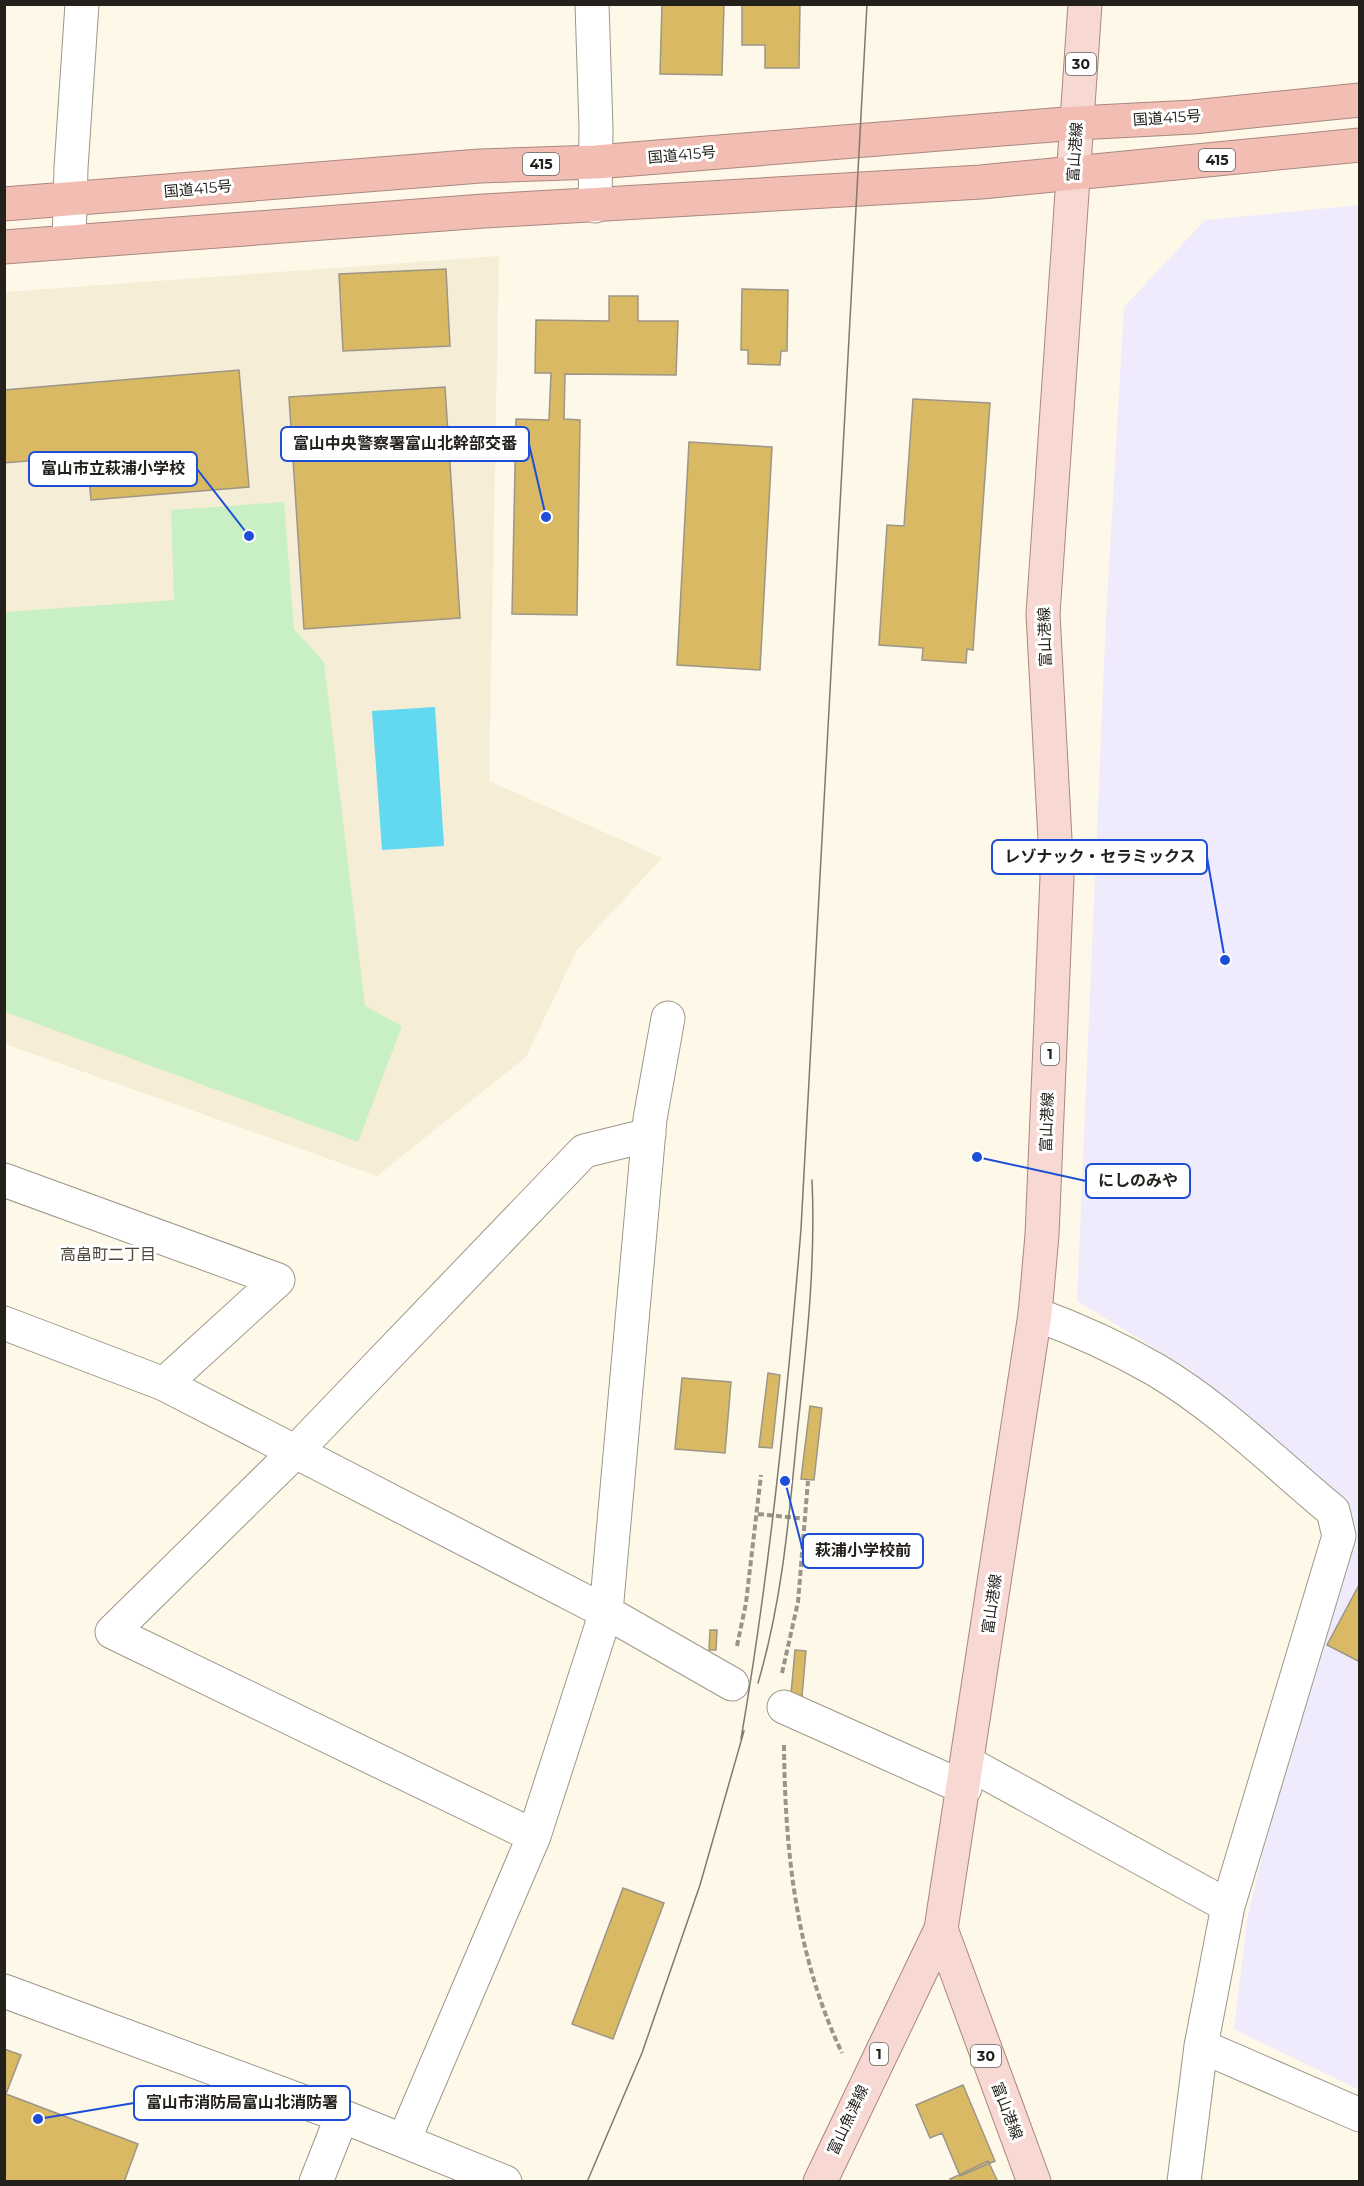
<svg xmlns="http://www.w3.org/2000/svg" width="1364" height="2186" font-family="Montserrat,'Noto Sans JP',sans-serif">
<rect width="100%" height="100%" fill="#fef8e8"/>
<path fill="#f6edd6" d="M 499,256 L 489,781 L 662,858 L 577,950 L 526,1057 L 377,1176 L 5,1044 L 5,292 Z"/>
<path fill="#f0ebfc" d="M 1359,205 L 1359,2090 L 1234,2029 L 1247,1920 L 1297,1707 L 1334,1495 L 1189,1369 L 1077,1301 L 1106,618 L 1124,307 L 1205,220 Z"/>
<path fill="#c9f0c4" d="M 284,502 L 294,629 L 324,662 L 365,1006 L 402,1026 L 358,1142 L 5,1012 L 5,612 L 174,600 L 171,510 Z"/>
<path fill="#62d9f0" d="M 435,707 L 444,846 L 382,850 L 372,711 Z"/>
<path fill="#d9b964" stroke="#9c9688" stroke-width="1.5" d="M 662,4 L 724,4 L 722,75 L 660,74 Z
M 742,4 L 800,4 L 799,68 L 765,68 L 765,45 L 742,45 Z
M 446,269 L 450,346 L 343,351 L 339,274 Z
M 742,289 L 788,290 L 787,351 L 781,351 L 780,365 L 748,364 L 748,350 L 741,350 Z
M 609,296 L 638,296 L 638,321 L 678,321 L 676,375 L 565,374 L 564,419 L 580,420 L 577,615 L 512,614 L 516,419 L 549,420 L 551,373 L 535,373 L 536,320 L 609,321 Z
M 239,370 L 249,487 L 91,500 L 87,456 L 4,463 L 4,390 Z
M 445,387 L 460,618 L 304,629 L 289,397 Z
M 913,399 L 990,403 L 973,650 L 967,649 L 966,663 L 922,660 L 923,648 L 879,645 L 887,525 L 904,526 Z
M 689,442 L 772,447 L 760,670 L 677,665 Z
M 768,1373 L 780,1375 L 772,1448 L 759,1447 Z
M 682,1378 L 731,1382 L 725,1453 L 675,1449 Z
M 810,1406 L 822,1408 L 814,1480 L 801,1479 Z
M 1360,1583 L 1360,1662 L 1327,1645 Z
M 710,1630 L 717,1630 L 716,1650 L 709,1650 Z
M 795,1650 L 806,1651 L 802,1696 L 791,1694 Z
M 623,1888 L 664,1903 L 613,2039 L 572,2024 Z
M 4,2049 L 21,2055 L 6,2094 L 138,2144 L 124,2182 L 4,2182 Z
M 963,2085 L 995,2161 L 960,2176 L 942,2133 L 930,2138 L 916,2105 Z
M 988,2161 L 998,2182 L 952,2182 L 950,2179 Z"/>
<g fill="none" stroke-linecap="round" stroke-linejoin="round">
<defs>
<path id="minor" d="M 592,4 L 596,128 L 595,206
M 69,242 L 71,168 L 82,4
M 4,1180 L 278,1280 L 164,1384
M 1035,1314 C 1076,1329 1118,1348 1156,1370 C 1220,1408 1275,1463 1333,1511 L 1339,1536 L 1228,1906 L 1201,2046 L 1184,2182
M 4,1323 L 164,1384 L 606,1612 L 732,1684
M 784,1707 L 965,1788
M 968,1763 L 1228,1906
M 534,1836 L 112,1632 L 295,1452 L 584,1151 L 649,1135
M 4,1991 L 342,2116 L 505,2182
M 1201,2046 L 1360,2115
M 404,2140 L 534,1836 L 606,1612 L 650,1119 L 668,1018
M 316,2182 L 342,2116"/>
<path id="major" d="M 820,2182 L 941,1929
M 1034,2182 L 941,1929 L 1035,1314 L 1042,1235 L 1057,877 L 1043,614 L 1085,4"/>
<path id="highway" d="M 4,204 L 480,166 L 596,162 L 1077,123 L 1193,117 L 1360,100
M 4,247 L 484,211 L 981,182 L 1360,145"/>
</defs>
<use href="#minor" stroke="#9d9789" stroke-width="35"/>
<use href="#major" stroke="#aa877f" stroke-width="35"/>
<use href="#highway" stroke="#aa877f" stroke-width="35"/>
<path stroke="#9a958a" stroke-width="4" stroke-dasharray="6 3" stroke-linecap="butt" d="M 758,1514 L 807,1519
M 737,1646 L 746,1603 L 761,1475
M 782,1673 L 798,1602 L 808,1481
M 784,1745 C 785,1852 796,1956 842,2053"/>
<use href="#minor" stroke="#fff" stroke-width="33"/>
<use href="#major" stroke="#f7d8d2" stroke-width="33"/>
<use href="#highway" stroke="#f2beb4" stroke-width="33"/>
<path stroke="#7e7a70" stroke-width="1.5" d="M 758,1683 C 782,1602 789,1518 797,1435 C 806,1349 816,1266 812,1180
M 741,1739 C 770,1570 787,1399 801,1229 L 867,4
M 587,2182 L 642,2053 L 700,1885 L 744,1731"/>
</g>
<g text-anchor="middle" stroke-width="6" stroke-linejoin="round" paint-order="stroke">
<g fill="#fff" stroke="#666460" stroke-width="1.5">
<rect x="1066" y="53" width="30" height="22" rx="4.5"/>
<rect x="1199" y="149" width="36" height="22" rx="4.5"/>
<rect x="523" y="153" width="36" height="22" rx="4.5"/>
<rect x="1041" y="1043" width="18" height="22" rx="4.5"/>
<rect x="870" y="2043" width="18" height="22" rx="4.5"/>
<rect x="971" y="2045" width="30" height="22" rx="4.5"/>
</g>
<g font-size="14" font-weight="bold" fill="#24211c">
<text x="1081" y="69">30</text>
<text x="1217" y="165">415</text>
<text x="541" y="169">415</text>
<text x="1050" y="1059">1</text>
<text x="879" y="2059">1</text>
<text x="986" y="2061">30</text>
</g>
<g font-size="15" fill="#24211c" stroke="#fff">
<text transform="translate(1167 118) rotate(-4)" y="5">国道415号</text>
<text transform="translate(1075 152) rotate(-86)" y="5">富山港線</text>
<text transform="translate(682 155) rotate(-5)" y="5">国道415号</text>
<text transform="translate(198 189) rotate(-5)" y="5">国道415号</text>
<text transform="translate(1045 637) rotate(-92)" y="5">富山港線</text>
<text transform="translate(1047 1122) rotate(-88)" y="5">富山港線</text>
<text transform="translate(992 1604) rotate(-82)" y="5">富山港線</text>
<text transform="translate(1007 2111) rotate(69)" y="5">富山港線</text>
<text transform="translate(848 2120) rotate(-65)" y="5">富山魚津線</text>
</g>
<g font-size="16" fill="#4e493c" stroke="#fff">
<text x="108" y="1260">高畠町二丁目</text>
</g>
</g>
<path fill="none" stroke="#1d4ed8" stroke-width="2" d="M546 517L529 444M249 536L197 469M1225 960L1207 857M977 1157L1086 1181M785 1481L803 1551M38 2119L134 2103"/>
<g fill="#1d4ed8" stroke="#fff" stroke-width="2">
<circle cx="546" cy="517" r="6"/>
<circle cx="249" cy="536" r="6"/>
<circle cx="1225" cy="960" r="6"/>
<circle cx="977" cy="1157" r="6"/>
<circle cx="785" cy="1481" r="6"/>
<circle cx="38" cy="2119" r="6"/>
</g>
<g fill="#fff" stroke="#1d4ed8" stroke-width="2">
<rect x="281" y="427" width="248" height="34" rx="6"/>
<rect x="29" y="452" width="168" height="34" rx="6"/>
<rect x="992" y="840" width="215" height="34" rx="6"/>
<rect x="1086" y="1164" width="104" height="34" rx="6"/>
<rect x="803" y="1534" width="120" height="34" rx="6"/>
<rect x="134" y="2086" width="216" height="34" rx="6"/>
</g>
<g font-size="16" text-anchor="middle" font-weight="bold" fill="#24211c">
<text x="405" y="449">富山中央警察署富山北幹部交番</text>
<text x="113" y="474">富山市立萩浦小学校</text>
<text x="1100" y="862">レゾナック・セラミックス</text>
<text x="1138" y="1186">にしのみや</text>
<text x="863" y="1556">萩浦小学校前</text>
<text x="242" y="2108">富山市消防局富山北消防署</text>
</g>
<rect width="1364" height="2186" fill="none" stroke="#24211c" stroke-width="12"/>
</svg>
